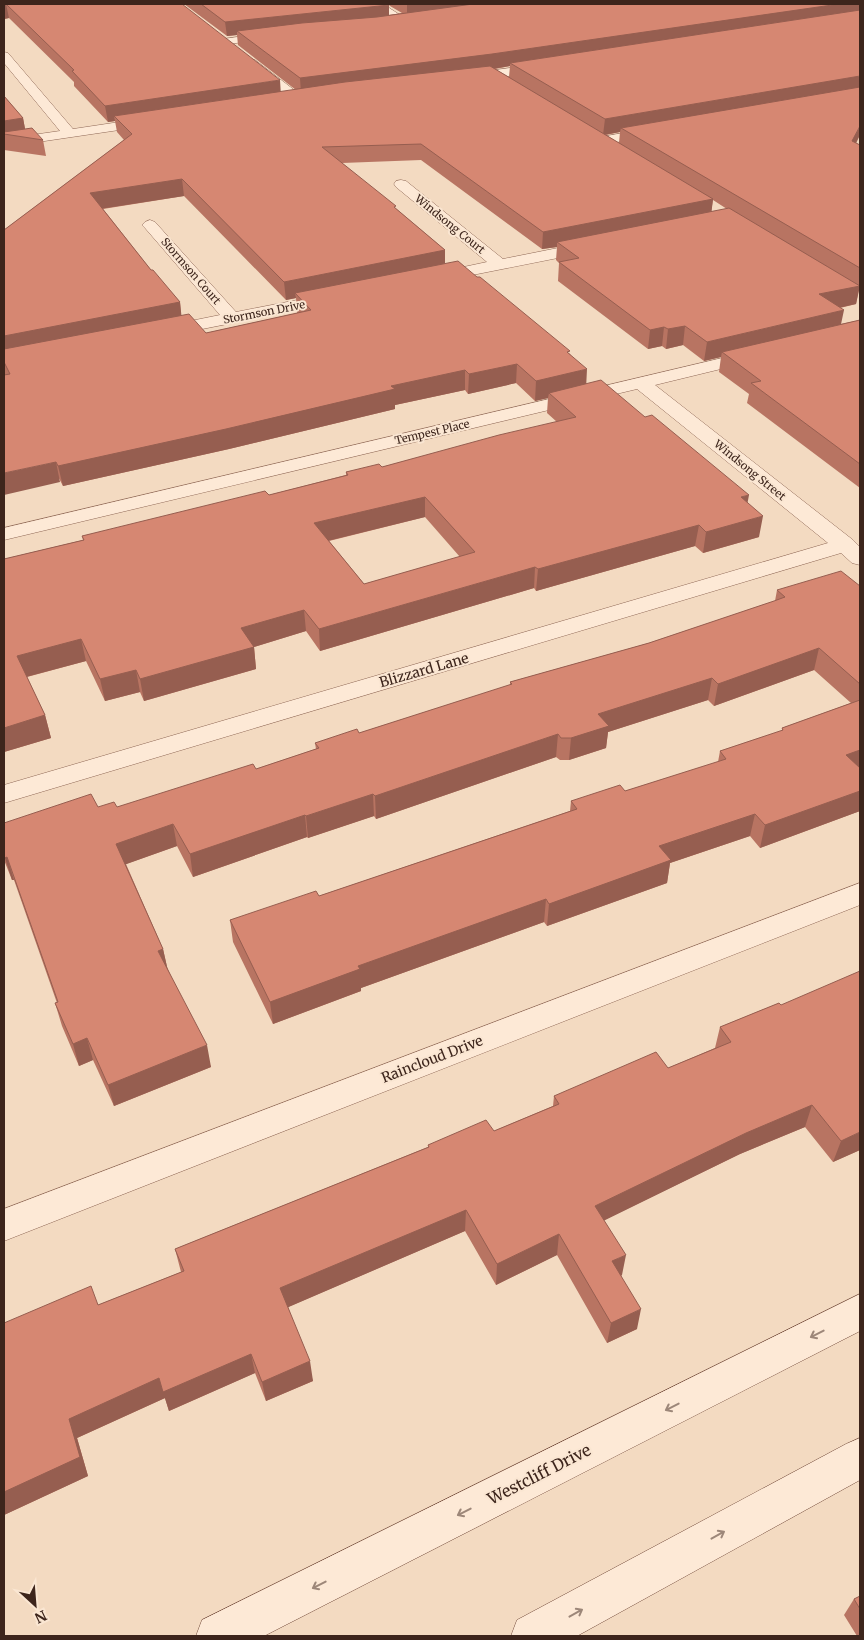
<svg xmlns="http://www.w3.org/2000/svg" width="864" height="1640" font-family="Merriweather,serif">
<rect width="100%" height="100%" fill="#f3dac1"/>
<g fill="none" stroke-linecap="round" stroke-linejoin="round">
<defs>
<path id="street" d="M 371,4 L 383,4 L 411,22 L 409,24 L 401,24 Z
M 273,32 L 279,35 L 277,37 L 223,45 L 217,42 L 223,39 Z
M 4,52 L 8,53 L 73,129 L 153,117 L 160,121 L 153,125 L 4,147 L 4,139 L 60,131 L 4,63 Z
M 251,59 L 255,60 L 302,96 L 303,99 L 302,102 L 292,102 L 247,66 L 245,63 Z
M 547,63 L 551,64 L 553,67 L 551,70 L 466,82 L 460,78 L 466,74 Z
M 656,127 L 663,131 L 661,134 L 601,145 L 594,141 L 601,137 Z
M 401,180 L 406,181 L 503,259 L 593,241 L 599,243 L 601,246 L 599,249 L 593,251 L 432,283 L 426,281 L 424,278 L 426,275 L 487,262 L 396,187 L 394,184 L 396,181 Z
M 150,220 L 155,222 L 236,312 L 333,293 L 339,294 L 341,298 L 339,302 L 333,303 L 162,337 L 156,336 L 153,332 L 156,328 L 220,315 L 145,228 L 142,225 L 145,222 Z
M 756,350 L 762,351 L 765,355 L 762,359 L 655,385 L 853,540 L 860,547 L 860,565 L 852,563 L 841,553 L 4,803 L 4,785 L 828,543 L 637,389 L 4,540 L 4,528 Z
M 860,883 L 860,905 L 4,1241 L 4,1209 Z"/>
<path id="secondary" d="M 860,1294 L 860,1331 L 264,1636 L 196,1636 L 202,1620 Z
M 860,1438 L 860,1480 L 577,1636 L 511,1636 L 517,1620 L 846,1444 Z"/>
</defs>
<use href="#street" stroke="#8f6856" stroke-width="1"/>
<use href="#secondary" stroke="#714939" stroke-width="1"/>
<use href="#street" fill="#fde9d6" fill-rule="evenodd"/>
<use href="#secondary" fill="#fde9d6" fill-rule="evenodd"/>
</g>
<path fill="#b87462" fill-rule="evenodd" d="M 4,4 L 281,92 L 296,90 L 238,45 L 237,35 L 227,36 L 184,4 L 860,4 L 856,143 L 860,145 L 860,289 L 859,288 L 856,304 L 840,308 L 841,324 L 860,320 L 860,488 L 747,403 L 749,394 L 719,372 L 721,357 L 704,361 L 683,345 L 666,349 L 662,346 L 648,349 L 558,281 L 559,263 L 556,260 L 557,247 L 542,249 L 421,160 L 342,163 L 445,250 L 445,264 L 570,354 L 586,384 L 748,503 L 759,537 L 703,553 L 695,546 L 536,591 L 534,588 L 320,651 L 306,631 L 254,647 L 256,669 L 144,701 L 140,692 L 105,701 L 86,661 L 27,677 L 45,715 L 51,738 L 4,752 L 4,559 L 83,540 L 82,536 L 269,495 L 346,475 L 346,472 L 382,467 L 557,422 L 547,413 L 548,398 L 535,401 L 516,383 L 468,394 L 465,390 L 395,405 L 395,409 L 229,449 L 63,486 L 4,373 L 4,230 L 124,140 L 117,132 L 115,121 L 108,122 L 74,86 L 74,82 L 9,18 L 4,19 ZM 389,5 L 390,6 L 402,13 L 389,15 ZM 510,66 L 509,77 L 495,69 ZM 620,132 L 619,143 L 606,135 ZM 184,196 L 286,300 L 296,298 L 297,312 L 297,313 L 206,333 L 181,315 L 180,302 L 151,270 L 103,209 ZM 713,200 L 727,209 L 711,212 ZM 425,517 L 460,557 L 364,584 L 329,541 Z
M 4,96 L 23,118 L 25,129 L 43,140 L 46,156 L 4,150 Z
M 860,586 L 860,811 L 760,848 L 750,836 L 670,863 L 667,883 L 547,926 L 544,922 L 361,988 L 361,991 L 273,1024 L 233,942 L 230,920 L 319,896 L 570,811 L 571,801 L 625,791 L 718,762 L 720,751 L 782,731 L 782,728 L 851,703 L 814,670 L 714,706 L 708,700 L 608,732 L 606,748 L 569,760 L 560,760 L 556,757 L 376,819 L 374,816 L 308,838 L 307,837 L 193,877 L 177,846 L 126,864 L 163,949 L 167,967 L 211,1067 L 114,1106 L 93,1060 L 79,1066 L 62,1026 L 55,1003 L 57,1003 L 14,880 L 12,880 L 4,860 L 4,823 L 98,807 L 117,807 L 256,769 L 316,749 L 315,743 L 359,733 L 510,685 L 510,682 L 649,643 L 775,601 L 777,590 Z
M 779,1003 L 860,1150 L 833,1162 L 805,1127 L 740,1154 L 604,1220 L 622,1275 L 621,1276 L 637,1329 L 607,1343 L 557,1255 L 496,1285 L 465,1231 L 288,1307 L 313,1381 L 266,1401 L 255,1373 L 169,1411 L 165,1398 L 77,1438 L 88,1476 L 4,1515 L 4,1323 L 98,1305 L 181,1272 L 175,1249 L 428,1147 L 428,1145 L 494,1131 L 553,1106 L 554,1096 L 668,1068 L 715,1048 L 720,1027 Z
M 860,1596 L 860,1636 L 857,1636 L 844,1615 L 854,1599 Z"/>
<path fill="#965e50" d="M 6,4 L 9,18 L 4,19 L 4,5 Z
M 407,4 L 501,4 L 407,16 Z
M 839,4 L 860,4 L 860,11 L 510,63 L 510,66 L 492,69 L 301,93 L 300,78 Z
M 389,5 L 389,19 L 237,31 L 237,35 L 227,36 L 225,22 Z
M 860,76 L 860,91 L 621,128 L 620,132 L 603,135 L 605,119 Z
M 280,80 L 281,96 L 114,116 L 115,121 L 108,122 L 105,106 Z
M 23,118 L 26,134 L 4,134 L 4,121 Z
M 860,126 L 860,135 L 849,158 L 852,141 Z
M 182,179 L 184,196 L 93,210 L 90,193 Z
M 713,199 L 711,216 L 557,242 L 557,247 L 542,249 L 543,232 Z
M 445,250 L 445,268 L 295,293 L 296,298 L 286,300 L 284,282 Z
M 860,286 L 856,304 L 815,313 L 819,294 Z
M 180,302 L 182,321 L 4,356 L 4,336 Z
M 844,310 L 840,329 L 722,352 L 721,357 L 704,361 L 707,342 Z
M 685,326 L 683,345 L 666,349 L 668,329 Z
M 664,327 L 662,346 L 648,349 L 650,330 Z
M 517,364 L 516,383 L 468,394 L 469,374 Z
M 587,369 L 586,389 L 549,393 L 548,398 L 535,401 L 536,381 Z
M 465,370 L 465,390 L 395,405 L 395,409 L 229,449 L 63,486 L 58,466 L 391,386 Z
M 56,462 L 60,482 L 4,495 L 4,473 Z
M 749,495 L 745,516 L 741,497 Z
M 425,497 L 425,517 L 315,544 L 314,523 Z
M 763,516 L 759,537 L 703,553 L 706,532 Z
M 699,525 L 695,546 L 536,591 L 538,569 Z
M 535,567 L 534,588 L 320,651 L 319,629 Z
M 304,610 L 306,631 L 244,650 L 241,628 Z
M 81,639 L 86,661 L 22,678 L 17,656 Z
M 254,647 L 256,669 L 144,701 L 140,679 Z
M 819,648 L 814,670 L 714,706 L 718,684 Z
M 136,670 L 140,692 L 105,701 L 100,679 Z
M 712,678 L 708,700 L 608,732 L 606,748 L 569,760 L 571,738 L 598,714 Z
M 45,715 L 51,738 L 4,752 L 4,728 Z
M 558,734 L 556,757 L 376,819 L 375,796 Z
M 860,750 L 860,770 L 846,755 Z
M 860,791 L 860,811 L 760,848 L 765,825 Z
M 373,794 L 374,816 L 308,838 L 306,816 Z
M 755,814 L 750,836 L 670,863 L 667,883 L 547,926 L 549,904 L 659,846 Z
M 305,815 L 307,837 L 193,877 L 190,854 Z
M 173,824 L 177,846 L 121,866 L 116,844 Z
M 7,857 L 14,880 L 12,880 L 5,858 Z
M 546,899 L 544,922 L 361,988 L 361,991 L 273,1024 L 270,1002 L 358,966 Z
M 163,949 L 168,971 L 158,951 Z
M 87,1038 L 93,1060 L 79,1066 L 73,1044 Z
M 207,1045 L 211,1067 L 114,1106 L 108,1085 Z
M 812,1105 L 805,1127 L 740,1154 L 591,1227 L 595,1206 L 746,1133 Z
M 860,1132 L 860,1150 L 833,1162 L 841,1141 Z
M 466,1210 L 465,1231 L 284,1309 L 280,1288 Z
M 559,1234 L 557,1255 L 496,1285 L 497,1264 Z
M 626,1255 L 622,1275 L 608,1281 L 612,1261 Z
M 641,1309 L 637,1329 L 607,1343 L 611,1323 Z
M 251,1354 L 255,1373 L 169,1411 L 163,1392 Z
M 310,1361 L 313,1381 L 266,1401 L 262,1382 Z
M 159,1378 L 165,1398 L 77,1438 L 88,1476 L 4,1515 L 4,1492 L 69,1419 Z"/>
<path fill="#d68772" stroke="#965e50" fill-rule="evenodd" d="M 4,4 L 182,4 L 280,80 L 105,106 L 72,71 L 74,70 L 6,4 L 4,5 Z
M 201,4 L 387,4 L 389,5 L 225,22 Z
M 473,4 L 839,4 L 492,54 L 300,78 L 237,31 L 302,23 L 377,17 Z
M 860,10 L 860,76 L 605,119 L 510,63 Z
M 490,66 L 713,199 L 543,232 L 421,144 L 322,147 L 396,206 L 394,207 L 445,250 L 284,282 L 182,179 L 90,193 L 151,270 L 153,270 L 180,302 L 4,336 L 4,230 L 132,134 L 114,116 L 345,82 Z
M 860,87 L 860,126 L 852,141 L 860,145 L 860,268 L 621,128 Z
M 4,96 L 23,118 L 4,121 Z
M 32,128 L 43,140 L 4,134 L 4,132 Z
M 729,208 L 860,286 L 819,294 L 844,310 L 707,342 L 685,326 L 668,329 L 664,327 L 650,330 L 559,262 L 579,258 L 557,242 Z
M 458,261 L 477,277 L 480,277 L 570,351 L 567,352 L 587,369 L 536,381 L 517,364 L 469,374 L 465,370 L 391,386 L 395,389 L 226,429 L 58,466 L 56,462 L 4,473 L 4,375 L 10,374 L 4,362 L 4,349 L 189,314 L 206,333 L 311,310 L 295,293 Z
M 860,320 L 860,464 L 751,383 L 761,381 L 722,352 Z
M 601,380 L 645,417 L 652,415 L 749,495 L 741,497 L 763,516 L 706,532 L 699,525 L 538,569 L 535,567 L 319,629 L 304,610 L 241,628 L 254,647 L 140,679 L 136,670 L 100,679 L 81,639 L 17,656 L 45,715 L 4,728 L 4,559 L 84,540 L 82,536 L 265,491 L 269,495 L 348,475 L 346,472 L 379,464 L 382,467 L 499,435 L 576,417 L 549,393 ZM 425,497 L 475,552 L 364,584 L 314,523 Z
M 841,571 L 860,586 L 860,684 L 819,648 L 718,684 L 712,678 L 598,714 L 609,726 L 571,738 L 561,738 L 558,734 L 375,796 L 373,794 L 306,816 L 305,815 L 190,854 L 173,824 L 116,844 L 163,949 L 158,951 L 207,1045 L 108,1085 L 87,1038 L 73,1044 L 55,1003 L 58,1002 L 7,857 L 5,858 L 4,855 L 4,823 L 91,794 L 98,807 L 114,802 L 117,807 L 253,764 L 256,769 L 319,748 L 315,743 L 357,729 L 359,733 L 512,684 L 510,682 L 649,643 L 774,601 L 785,597 L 777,590 Z
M 860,700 L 860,750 L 846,755 L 860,768 L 860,791 L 765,825 L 755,814 L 659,846 L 671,860 L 549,904 L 546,899 L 358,966 L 360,969 L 270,1002 L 230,920 L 316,891 L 319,896 L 577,809 L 571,801 L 620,785 L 625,791 L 726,759 L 720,751 L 783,730 L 782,728 Z
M 860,971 L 860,1132 L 841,1141 L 812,1105 L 746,1133 L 595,1206 L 626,1255 L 612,1261 L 641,1309 L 611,1323 L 559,1234 L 497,1264 L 466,1210 L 280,1288 L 310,1361 L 262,1382 L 251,1354 L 163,1392 L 159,1378 L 69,1419 L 80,1457 L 4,1492 L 4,1323 L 91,1286 L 98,1305 L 184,1271 L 175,1249 L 429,1147 L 428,1145 L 486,1120 L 494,1131 L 559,1104 L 554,1096 L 656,1052 L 668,1068 L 731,1042 L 720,1027 L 779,1003 L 781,1005 Z
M 860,1596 L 860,1609 L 854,1599 Z"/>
<defs><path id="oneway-shaft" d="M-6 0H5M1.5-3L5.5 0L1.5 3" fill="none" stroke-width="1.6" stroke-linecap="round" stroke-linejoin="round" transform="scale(1.25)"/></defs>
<g stroke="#9d8779">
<use href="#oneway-shaft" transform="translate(817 1334) rotate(153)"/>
<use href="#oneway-shaft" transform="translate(672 1407) rotate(153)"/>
<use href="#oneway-shaft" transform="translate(464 1512) rotate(153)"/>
<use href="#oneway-shaft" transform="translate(718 1535) rotate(-29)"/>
<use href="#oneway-shaft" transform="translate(319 1585) rotate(153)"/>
<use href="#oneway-shaft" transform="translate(576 1613) rotate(-29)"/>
</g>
<g text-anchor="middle" stroke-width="4" stroke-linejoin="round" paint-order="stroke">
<g font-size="11" fill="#3d251c" stroke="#fae6d2">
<text transform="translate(450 224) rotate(39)" y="4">Windsong Court</text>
<text transform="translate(191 271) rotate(49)" y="4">Stormson Court</text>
<text transform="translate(264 312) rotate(-11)" y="4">Stormson Drive</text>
<text transform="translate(432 432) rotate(-13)" y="4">Tempest Place</text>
<text transform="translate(750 470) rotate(39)" y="4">Windsong Street</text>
</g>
<g font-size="14" fill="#3d251c" stroke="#fae6d2">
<text transform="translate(424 670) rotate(-16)" y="5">Blizzard Lane</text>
<text transform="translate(432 1059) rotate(-21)" y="5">Raincloud Drive</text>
</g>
<g font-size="16" fill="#3d251c" stroke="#fae6d2">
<text transform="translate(539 1474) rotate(-27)" y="6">Westcliff Drive</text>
</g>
</g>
<rect width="864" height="1640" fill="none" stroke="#3d251c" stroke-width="10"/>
<g transform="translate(35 1605) rotate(154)" stroke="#fae6d2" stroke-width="4" paint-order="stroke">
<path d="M0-4L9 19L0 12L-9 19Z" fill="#3d251c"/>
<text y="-8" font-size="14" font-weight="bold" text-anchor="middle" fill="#3d251c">N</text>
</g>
</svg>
